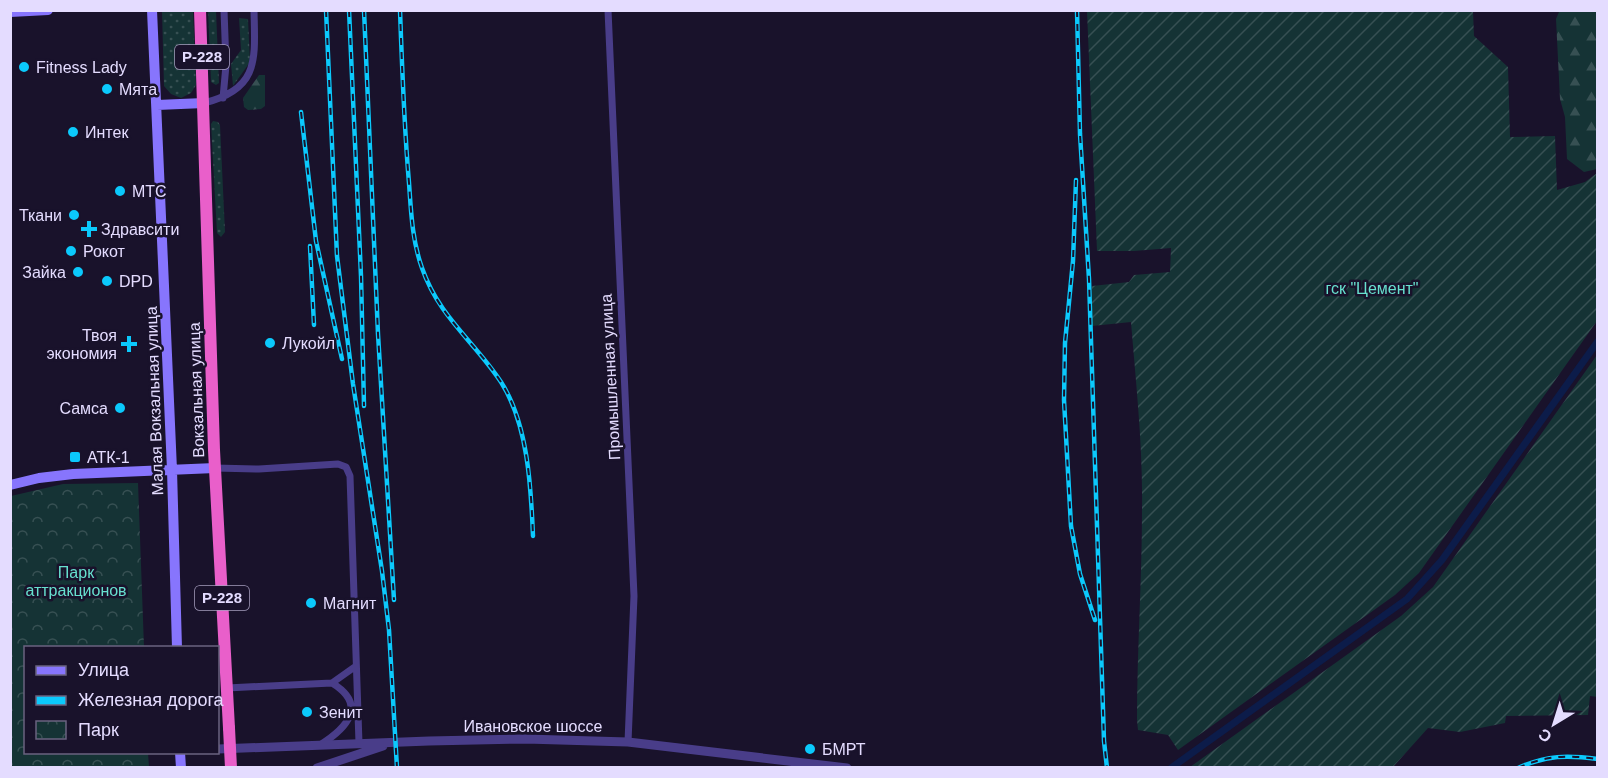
<svg xmlns="http://www.w3.org/2000/svg" width="1608" height="778" font-family="Arial,sans-serif">
<defs>
<pattern id="grass-dots" width="8" height="8" patternUnits="userSpaceOnUse" patternTransform="scale(1.5)"><rect width="8" height="8" fill="#153335"/><path d="M2 2h.1M6 6h.1" fill="none" stroke="#375053" stroke-width="1.8" stroke-linecap="round"/></pattern>
<pattern id="forest-firs" width="22" height="20" patternUnits="userSpaceOnUse" patternTransform="scale(1.5)"><rect width="22" height="20" fill="#153335"/><path d="M5 1l3.5 6h-7zM16 11l3.5 6h-7z" fill="#375053"/></pattern>
<pattern id="park-crowns" width="20" height="18" patternUnits="userSpaceOnUse" patternTransform="scale(1.5)"><rect width="20" height="18" fill="#153335"/><path d="M2 6a3 3 0 1 1 6 0M12 15a3 3 0 1 1 6 0" fill="none" stroke="#375053"/></pattern>
<pattern id="garden-furrows" width="10" height="10" patternUnits="userSpaceOnUse" patternTransform="scale(1.5)"><rect width="10" height="10" fill="#153335"/><path d="M-1 1l2-2M0 10L10 0M9 11l2-2" fill="none" stroke="#375053"/></pattern>
</defs>
<rect width="100%" height="100%" fill="#19122b"/>
<path fill="url(#grass-dots)" d="M 162,11 L 193,11 L 196,85 L 191,93 L 181,98 L 171,94 L 164,86 Z
M 208,11 L 216,11 L 219,83 L 216,85 L 211,82 Z
M 239,18 L 248,19 L 250,62 L 233,86 L 231,64 L 241,50 Z
M 213,121 L 218,122 L 220,125 L 225,232 L 221,237 L 217,233 L 211,124 Z"/>
<path fill="url(#forest-firs)" d="M 1563,11 L 1597,11 L 1597,169 L 1584,172 L 1567,159 L 1565,117 L 1560,99 L 1556,19 L 1559,12 Z
M 259,75 L 265,75 L 265,106 L 261,109 L 248,110 L 244,107 L 243,98 Z"/>
<path fill="url(#park-crowns)" d="M 138,483 L 144,647 L 26,648 L 26,752 L 148,753 L 149,767 L 11,767 L 11,496 L 63,484 Z"/>
<path fill="url(#garden-furrows)" d="M 1087,11 L 1473,11 L 1474,36 L 1508,67 L 1510,137 L 1555,136 L 1557,190 L 1585,182 L 1597,173 L 1597,321 L 1419,573 L 1395,595 L 1178,750 L 1168,735 L 1138,730 L 1137,720 C 1137,650 1142,580 1142,509 C 1143,447 1136,384 1131,322 L 1092,326 L 1092,286 L 1129,282 L 1134,275 L 1170,272 L 1171,248 L 1134,251 L 1097,251 Z
M 1597,355 L 1598,697 L 1590,696 L 1588,715 L 1506,716 L 1505,723 L 1460,732 L 1428,728 L 1393,767 L 1190,767 L 1401,616 L 1433,587 Z"/>
<g fill="none" stroke-linecap="round" stroke-linejoin="round">
<path stroke="#0c1c4a" stroke-width="7" d="M 1171,768 L 1407,599 L 1442,560 L 1598,341"/>
<path stroke="#493d89" stroke-width="7" d="M 608,10 L 634,596 L 628,742
M 223,98 L 226,65 L 224,10
M 204,103 C 260,89 255,59 254,10
M 215,468 L 259,469 L 338,464 L 346,467 L 350,476 L 359,743
M 227,688 L 332,683 L 356,666
M 320,745 C 347,728 368,705 332,683"/>
<path stroke="#493d89" stroke-width="9" d="M 218,749 L 429,741 L 526,739 L 628,742 L 847,768
M 317,768 L 383,746"/>
<path stroke="#8775fd" stroke-width="10" d="M 152,10 L 172,470 L 177,648
M 10,12 L 48,10
M 157,105 L 204,103
M 10,485 L 39,478 L 73,474 L 215,468
M 180,752 L 181,768"/>
<path stroke="#e95fca" stroke-width="12" d="M 200,10 L 214,450 L 229,728"/>
<defs>
<path id="rail" d="M 326,10 L 337,256 L 353,384 L 382,571 L 389,630 L 397,768
M 349,10 L 361,276 L 364,406
M 364,10 L 378,334 L 394,600
M 400,10 C 402,68 404,125 409,183 C 411,211 412,240 422,268 C 439,317 474,341 501,382 C 528,424 531,487 533,536
M 1077,10 L 1080,134 L 1089,279 L 1104,741 L 1107,768
M 301,112 L 316,241 L 342,359
M 1076,180 L 1073,261 L 1065,343 L 1064,400 L 1071,526 L 1080,574 L 1095,620
M 310,246 L 314,325
M 1518,768 C 1547,755 1567,755 1598,759"/>
</defs>
<use href="#rail" stroke="#0bc9fc" stroke-width="4.5"/>
<use href="#rail" stroke="#19122b" stroke-width="2" stroke-dasharray="7" stroke-linecap="butt"/>
<path stroke="#e95fca" stroke-width="12" d="M 229,728 L 231,768"/>
</g>
<g fill="#0bc9fc" stroke="#19122b" stroke-width="2">
<circle cx="24" cy="67" r="6"/>
<circle cx="107" cy="89" r="6"/>
<circle cx="73" cy="132" r="6"/>
<circle cx="120" cy="191" r="6"/>
<circle cx="74" cy="215" r="6"/>
<path d="M86 220h6v6h6v6h-6v6h-6v-6h-6v-6h6z"/>
<circle cx="71" cy="251" r="6"/>
<circle cx="78" cy="272" r="6"/>
<circle cx="107" cy="281" r="6"/>
<circle cx="270" cy="343" r="6"/>
<path d="M126 335h6v6h6v6h-6v6h-6v-6h-6v-6h6z"/>
<circle cx="120" cy="408" r="6"/>
<rect x="69" y="451" width="12" height="12" rx="3"/>
<circle cx="311" cy="603" r="6"/>
<circle cx="307" cy="712" r="6"/>
<circle cx="810" cy="749" r="6"/>
</g>
<g text-anchor="middle" stroke-width="5" stroke-linejoin="round" paint-order="stroke">
<g fill="#19122b" stroke="#a79fbf" stroke-width="1.5">
<rect x="175" y="45" width="54" height="24" rx="4.5"/>
<rect x="195" y="586" width="54" height="24" rx="4.5"/>
</g>
<g font-size="15" font-weight="bold" fill="#e4dcff">
<text x="202" y="62">Р-228</text>
<text x="222" y="603">Р-228</text>
</g>
<g font-size="16" fill="#e4dcff" stroke="#19122b" text-anchor="start">
<text x="36" y="73">Fitness Lady</text>
<text x="119" y="95">Мята</text>
<text x="85" y="138">Интек</text>
<text x="132" y="197">МТС</text>
<text x="62" y="221" text-anchor="end">Ткани</text>
<text x="101" y="235">Здравсити</text>
<text x="83" y="257">Рокот</text>
<text x="66" y="278" text-anchor="end">Зайка</text>
<text x="119" y="287">DPD</text>
<text x="117" y="341" text-anchor="end">Твоя<tspan x="117" dy="18">экономия</tspan></text>
<text x="282" y="349">Лукойл</text>
<text x="108" y="414" text-anchor="end">Самса</text>
<text x="87" y="463">АТК-1</text>
<text x="323" y="609">Магнит</text>
<text x="319" y="718">Зенит</text>
<text x="822" y="755">БМРТ</text>
</g>
<g font-size="16" fill="#67e0cf" stroke="#19122b">
<text x="1372" y="294">гск "Цемент"</text>
<text x="76" y="578">Парк<tspan x="76" dy="18">аттракционов</tspan></text>
</g>
<g font-size="16" fill="#e4dcff" stroke="#19122b">
<text transform="translate(610 377) rotate(-93)" y="6">Промышленная улица</text>
<text transform="translate(196 390) rotate(-92)" y="6">Вокзальная улица</text>
<text transform="translate(154 401) rotate(-92)" y="6">Малая Вокзальная улица</text>
<text x="533" y="732">Ивановское шоссе</text>
</g>
</g>
<rect width="1608" height="778" fill="none" stroke="#e4dcff" stroke-width="24"/>
<rect x="24" y="646" width="195" height="108" fill="#19122b" stroke="#6a6380" stroke-width="1.5"/>
<rect x="36" y="666" width="30" height="9" fill="#8775fd" stroke="#6a6380" stroke-width="1.5"/>
<text x="78" y="676" font-size="18" fill="#e4dcff">Улица</text>
<rect x="36" y="696" width="30" height="9" fill="#0bc9fc" stroke="#6a6380" stroke-width="1.5"/>
<text x="78" y="706" font-size="18" fill="#e4dcff">Железная дорога</text>
<rect x="36" y="721" width="30" height="18" fill="url(#park-crowns)" stroke="#6a6380" stroke-width="1.5"/>
<text x="78" y="736" font-size="18" fill="#e4dcff">Парк</text>
<g transform="translate(1554 724) rotate(218)" stroke="#19122b" stroke-width="4.5" paint-order="stroke">
<path d="M0-4.5L10 22L0 15L-10 22Z" fill="#e4dcff"/>
<text y="-9" font-size="16" font-weight="bold" text-anchor="middle" fill="#e4dcff">С</text>
</g>
</svg>
